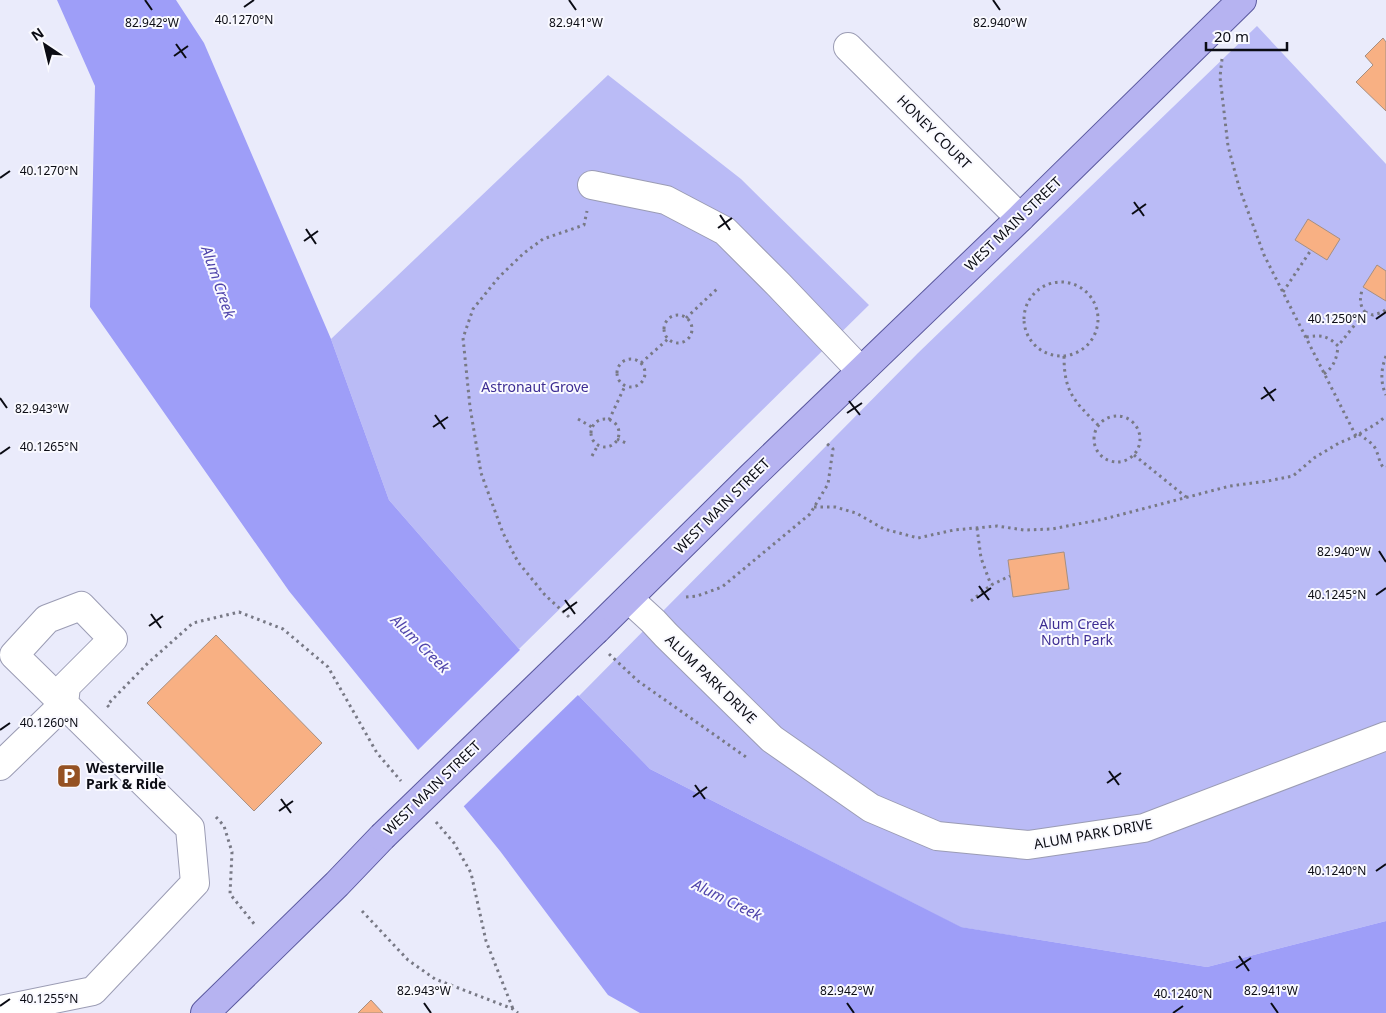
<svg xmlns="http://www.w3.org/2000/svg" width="1386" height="1013" font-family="'Noto Sans',sans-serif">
<rect width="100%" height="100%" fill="#eaebfb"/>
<path fill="#babbf6" d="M 1257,26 L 1386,164 L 1386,921 L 1207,967 L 960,927 L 650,769 L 579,696 L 918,353 Z
M 608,75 L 741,179 L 869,305 L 519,649 L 389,500 L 331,339 Z"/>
<path fill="#9e9ef8" d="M 57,0 L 176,0 L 204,43 L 331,339 L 389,500 L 519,649 L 579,696 L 650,769 L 961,927 L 1207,967 L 1386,921 L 1386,1013 L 640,1013 L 608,995 L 500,851 L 289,591 L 90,307 L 95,86 Z"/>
<path fill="#eaebfb" d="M 522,648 L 580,693 L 462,808 L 416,752 Z"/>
<path fill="#f8b083" stroke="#a68f81" d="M 1383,38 L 1386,42 L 1386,111 L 1356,82 L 1373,65 L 1365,56 Z
M 1308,219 L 1340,239 L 1327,260 L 1295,240 Z
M 1377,265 L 1386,271 L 1386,301 L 1363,287 Z
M 1064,552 L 1069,589 L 1013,597 L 1008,560 Z
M 216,635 L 322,743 L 254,811 L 147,703 Z
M 371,1000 L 383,1013 L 358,1013 Z"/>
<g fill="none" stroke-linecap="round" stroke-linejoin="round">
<defs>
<path id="minor" d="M 848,47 L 1020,218
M 592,185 L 666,200 L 725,231 L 779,285 L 861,371
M 629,599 L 653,621 L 666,635 L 772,739 L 871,808 L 937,836 L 1028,845 L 1144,828 L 1386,736
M 81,606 L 113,639 L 66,686 L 64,704 L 14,655 L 47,619 Z
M 0,766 L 64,704 L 190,828 L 195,883 L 93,991 L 0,1010"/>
<path id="major" d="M 596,630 L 750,478 L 1020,218 L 1242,0
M 205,1013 L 337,884 L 382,837"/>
</defs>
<use href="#minor" stroke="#9b9cb4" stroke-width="30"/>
<use href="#major" stroke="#5a589e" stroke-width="30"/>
<path stroke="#787985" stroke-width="3" stroke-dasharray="2.5 4" stroke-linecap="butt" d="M 1222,59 L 1220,77 L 1228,146 L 1239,187 L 1264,255 L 1356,436 L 1379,422 L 1386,416
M1024 319a37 37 0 1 1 74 0a37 37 0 1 1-74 0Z
M 1283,292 L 1311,250
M 1365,312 L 1373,315 L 1383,312 L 1386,309
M664 329a14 14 0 1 1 28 0a14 14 0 1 1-28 0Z
M 686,318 L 718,288
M 1306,337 C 1321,335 1327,335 1338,346 L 1365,312 C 1359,304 1360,299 1362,290
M 1064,356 C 1064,392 1074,401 1098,425
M 1386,356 C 1381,369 1380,382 1386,395
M617 373a14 14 0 1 1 28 0a14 14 0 1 1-28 0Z
M 641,363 L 668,339
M 1324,374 C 1334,367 1337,358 1338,346
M1094 439a23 23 0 1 1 46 0a23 23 0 1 1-46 0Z
M 578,419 L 592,427
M591 433a14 14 0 1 1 28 0a14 14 0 1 1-28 0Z
M 609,420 L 625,386
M 1359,434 C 1364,438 1369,441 1373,445 C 1379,452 1378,462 1384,468 L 1386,467
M 617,439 L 628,444
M 1134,455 L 1186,497
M 592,456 L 598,445
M 814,507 L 835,507 L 856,513 L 884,529 L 918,538 L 954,530 L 997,526 L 1024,530 L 1052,529 L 1104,519 L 1230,486 L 1268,481 L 1293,476 L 1314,458 L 1339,443 L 1356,436
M 977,528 L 981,558 L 991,585
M 686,597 L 697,596 L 722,587 L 810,514 L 828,484 L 833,449 L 826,443
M 971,601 L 991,585 L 1010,576
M 569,617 L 545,595 L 518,562 L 503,533 L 481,473 L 470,407 L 463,338 L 473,309 L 499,277 L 524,253 L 543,239 L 584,225 L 587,211
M 609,654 L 638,681 L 746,757 L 749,755
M 109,707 L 107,705 L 148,663 L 193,623 L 239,612 L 283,629 L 328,667 L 377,753 L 401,781
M 216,817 L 224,826 L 232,852 L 230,894 L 255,925
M 436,822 L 454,843 L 471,873 L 486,941 L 513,1009
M 362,911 L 408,960 L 435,979 L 513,1009 L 518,1013"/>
<use href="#minor" stroke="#fff" stroke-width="28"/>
<use href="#major" stroke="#b6b3f1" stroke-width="28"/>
<defs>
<path id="major-bridge" d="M 382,837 L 596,630"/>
</defs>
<use href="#major-bridge" stroke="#5a589e" stroke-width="30" stroke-linecap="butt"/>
<use href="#major-bridge" stroke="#b6b3f1" stroke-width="28"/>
</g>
<path fill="none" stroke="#0b0c14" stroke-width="2" d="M 145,0 L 152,10M 569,0 L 576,10M 993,0 L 1000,10M 244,7 L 254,0M 176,44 L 186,58M 174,56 L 188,46M 0,178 L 10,171M 1134,202 L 1144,216M 1132,214 L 1146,204M 720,215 L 730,230M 718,228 L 732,218M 306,229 L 316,244M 304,241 L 318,231M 1376,319 L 1386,312M 1264,387 L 1274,401M 0,398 L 7,408M 1261,399 L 1276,389M 849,401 L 860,415M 847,413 L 862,403M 435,415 L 445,429M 433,427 L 448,417M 0,454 L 10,447M 1379,551 L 1386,562M 979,586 L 989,600M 1376,595 L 1386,588M 977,598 L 991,588M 565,600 L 575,614M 563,612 L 577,602M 151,614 L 161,628M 149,626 L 163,616M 0,730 L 10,723M 1109,771 L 1119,785M 1107,783 L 1121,773M 695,785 L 705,799M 693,797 L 707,787M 281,799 L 291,813M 279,811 L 293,801M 1376,871 L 1386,864M 1239,956 L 1249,971M 1236,968 L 1251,958M 424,1003 L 431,1013M 847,1003 L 854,1013M 1271,1003 L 1278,1013M 0,1006 L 10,999M 1173,1013 L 1183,1006"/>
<defs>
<symbol id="parking-square" viewBox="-11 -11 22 22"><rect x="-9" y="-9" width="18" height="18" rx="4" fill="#955223" stroke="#f9f9ff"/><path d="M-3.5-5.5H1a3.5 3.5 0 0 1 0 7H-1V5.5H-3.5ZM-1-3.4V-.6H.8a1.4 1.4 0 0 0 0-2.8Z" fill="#fff"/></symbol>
</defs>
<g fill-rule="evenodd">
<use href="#parking-square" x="55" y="762" width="28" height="28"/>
</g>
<g text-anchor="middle" stroke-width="4" stroke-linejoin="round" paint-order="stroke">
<g font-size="14" fill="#0b0c14" stroke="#f9f9ff">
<text transform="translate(934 132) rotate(45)" y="5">HONEY COURT</text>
<text transform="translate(1013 224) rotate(-44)" y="5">WEST MAIN STREET</text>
<text transform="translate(722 506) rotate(-45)" y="5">WEST MAIN STREET</text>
<text transform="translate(711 679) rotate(44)" y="5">ALUM PARK DRIVE</text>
<text transform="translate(432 788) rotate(-44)" y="5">WEST MAIN STREET</text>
<text transform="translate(1093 834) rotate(-10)" y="5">ALUM PARK DRIVE</text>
</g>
<g font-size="14" fill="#3d2d93" stroke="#f9f9ff">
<text x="535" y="392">Astronaut Grove</text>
<text x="1077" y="629">Alum Creek<tspan x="1077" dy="16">North Park</tspan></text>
</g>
<g font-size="14" font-weight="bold" fill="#0b0c14" stroke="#f9f9ff" text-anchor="start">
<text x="86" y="773">Westerville<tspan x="86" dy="16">Park &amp; Ride</tspan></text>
</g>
<g font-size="15" font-style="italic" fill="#4f44ab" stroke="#f9f9ff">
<text transform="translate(218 282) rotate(71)" y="5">Alum Creek</text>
<text transform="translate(420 644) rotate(45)" y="5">Alum Creek</text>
<text transform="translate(727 900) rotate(26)" y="5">Alum Creek</text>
</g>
</g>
<g font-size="12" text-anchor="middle" fill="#0b0c14" stroke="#f9f9ff" stroke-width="4" stroke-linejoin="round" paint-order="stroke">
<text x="244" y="24">40.1270°N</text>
<text x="152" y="27">82.942°W</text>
<text x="576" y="27">82.941°W</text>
<text x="1000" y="27">82.940°W</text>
<text x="49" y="175">40.1270°N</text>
<text x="1337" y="323">40.1250°N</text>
<text x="42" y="413">82.943°W</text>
<text x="49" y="451">40.1265°N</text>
<text x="1344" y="556">82.940°W</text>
<text x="1337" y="599">40.1245°N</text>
<text x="49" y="727">40.1260°N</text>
<text x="1337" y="875">40.1240°N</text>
<text x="424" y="995">82.943°W</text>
<text x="847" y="995">82.942°W</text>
<text x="1271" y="995">82.941°W</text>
<text x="1183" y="998">40.1240°N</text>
<text x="49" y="1003">40.1255°N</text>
</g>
<g transform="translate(45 45) rotate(325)" stroke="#f9f9ff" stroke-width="4" paint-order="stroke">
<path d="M0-4L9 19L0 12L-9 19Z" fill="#0b0c14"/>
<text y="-8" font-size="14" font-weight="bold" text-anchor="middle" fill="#0b0c14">N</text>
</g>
<path d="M1206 42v8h81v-8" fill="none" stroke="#0b0c14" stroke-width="2.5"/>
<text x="1214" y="42" font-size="15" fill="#0b0c14" stroke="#f9f9ff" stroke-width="4" paint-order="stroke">20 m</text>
</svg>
